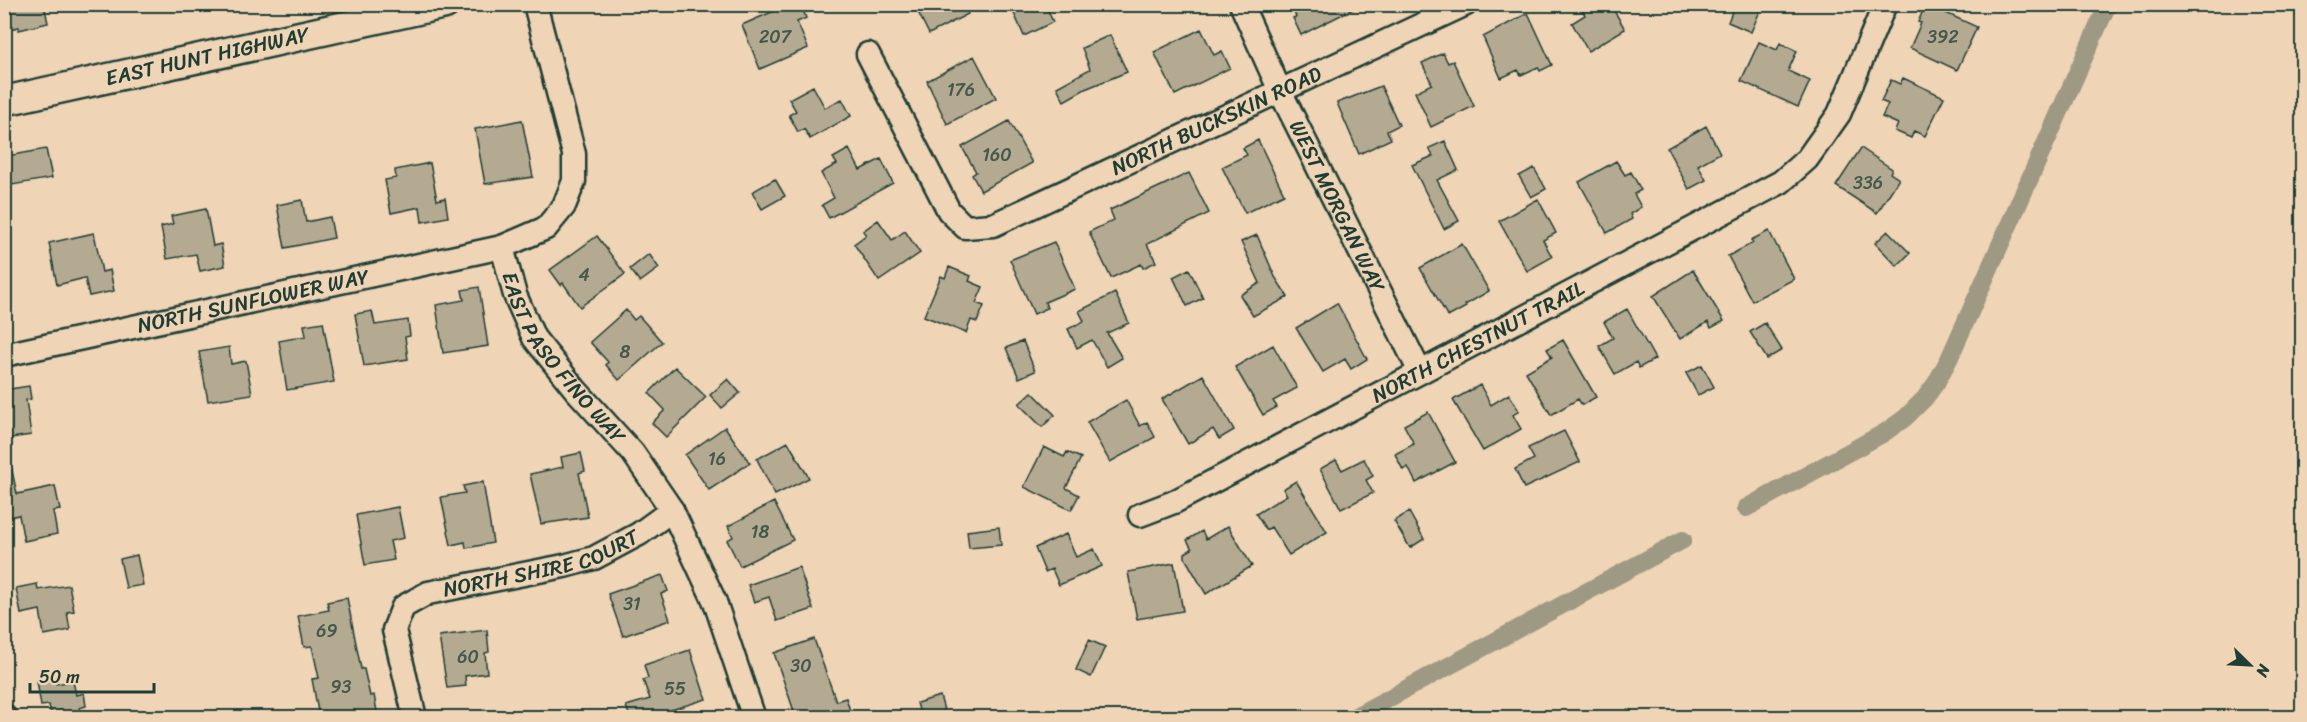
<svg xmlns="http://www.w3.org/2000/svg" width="2307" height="722" font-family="Sriracha,sans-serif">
<rect width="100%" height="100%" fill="#efd4b6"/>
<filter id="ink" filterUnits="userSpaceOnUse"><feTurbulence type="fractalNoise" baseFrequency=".0167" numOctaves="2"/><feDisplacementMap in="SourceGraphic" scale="12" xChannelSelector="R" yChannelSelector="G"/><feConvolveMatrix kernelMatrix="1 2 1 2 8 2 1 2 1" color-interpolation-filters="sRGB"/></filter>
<g filter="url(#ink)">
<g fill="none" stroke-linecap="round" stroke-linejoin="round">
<path stroke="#9d9983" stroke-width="18" d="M 1746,508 L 1884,433 L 1905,418 L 1925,398 L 1936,383 L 1949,359 L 2108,4
M 1352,718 L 1683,540"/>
</g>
<path fill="#b4aa92" stroke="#1f3d34" stroke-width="1.5" d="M 4,4 L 44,4 L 48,23 L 19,30 L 19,27 L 4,30 Z
M 790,4 L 801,4 L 806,18 L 797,22 L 808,48 L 760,69 L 742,25 Z
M 914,4 L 963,4 L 968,14 L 929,34 Z
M 1010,4 L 1045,4 L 1053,22 L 1024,36 Z
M 1291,4 L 1363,4 L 1301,35 L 1293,18 L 1296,17 Z
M 1579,4 L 1610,4 L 1625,29 L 1588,51 L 1572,23 L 1585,15 Z
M 1735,4 L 1763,4 L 1751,32 L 1728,22 Z
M 1926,4 L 1977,27 L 1957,70 L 1910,48 L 1921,23 L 1918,22 Z
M 1528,13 L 1552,65 L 1540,71 L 1538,67 L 1521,75 L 1518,70 L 1501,78 L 1483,37 Z
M 1201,29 L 1214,55 L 1222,51 L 1230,68 L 1175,95 L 1154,52 Z
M 1110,35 L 1127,72 L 1085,89 L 1064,101 L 1057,87 L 1090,69 L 1082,48 Z
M 1759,42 L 1777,50 L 1780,43 L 1797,51 L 1788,71 L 1810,81 L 1798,107 L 1741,81 Z
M 1443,53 L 1448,63 L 1453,61 L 1474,106 L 1431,127 L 1415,92 L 1432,84 L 1422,63 Z
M 974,56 L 996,98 L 947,124 L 927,81 Z
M 1903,78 L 1944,97 L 1925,136 L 1914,131 L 1911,138 L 1895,131 L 1898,124 L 1882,117 L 1888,104 L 1881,101 L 1891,80 L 1900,84 Z
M 813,86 L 825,108 L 842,99 L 851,116 L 810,139 L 804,129 L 798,132 L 789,115 L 796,111 L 789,99 Z
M 1381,86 L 1399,125 L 1387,131 L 1391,139 L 1359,154 L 1337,103 Z
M 522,120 L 533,177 L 485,184 L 475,129 Z
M 1009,121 L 1032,163 L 981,191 L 972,175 L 976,172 L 962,147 Z
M 1706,126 L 1720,153 L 1698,165 L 1706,180 L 1689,189 L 1667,148 Z
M 1258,140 L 1284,194 L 1245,213 L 1222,167 L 1247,155 L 1243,148 Z
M 1445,141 L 1458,170 L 1437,180 L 1459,221 L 1444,229 L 1412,165 L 1433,156 L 1429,148 Z
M 1861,148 L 1892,169 L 1890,173 L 1899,179 L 1877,213 L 1836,186 Z
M 46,149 L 52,178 L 12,185 L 7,156 Z
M 849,149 L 860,170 L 881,159 L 893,183 L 829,218 L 822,205 L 834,198 L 821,173 L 837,164 L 833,158 Z
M 1616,161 L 1625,175 L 1631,172 L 1641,190 L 1634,194 L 1641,207 L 1630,214 L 1632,219 L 1607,233 L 1579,182 Z
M 430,163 L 437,200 L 445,198 L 448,217 L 422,222 L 420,207 L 391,213 L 385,180 L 396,178 L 395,170 Z
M 1534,168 L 1546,189 L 1531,197 L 1519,176 Z
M 1189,173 L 1209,213 L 1147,244 L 1156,262 L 1143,268 L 1141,264 L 1111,278 L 1089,232 L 1114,220 L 1110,210 Z
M 775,179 L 785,196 L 762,209 L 752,192 Z
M 1538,199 L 1556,233 L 1543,240 L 1552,257 L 1527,271 L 1499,221 Z
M 302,200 L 306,222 L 330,217 L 334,238 L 285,248 L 277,205 Z
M 206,209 L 213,246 L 221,244 L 225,266 L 200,271 L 196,254 L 167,259 L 161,227 L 173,224 L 171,216 Z
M 878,220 L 892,240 L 905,231 L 920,253 L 879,281 L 854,244 L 866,235 L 863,231 Z
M 1769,231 L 1794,279 L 1752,301 L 1728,256 L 1753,243 L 1751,240 Z
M 1888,231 L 1910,253 L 1897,266 L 1875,243 Z
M 94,233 L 102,272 L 110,270 L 114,291 L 89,296 L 85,278 L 57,285 L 49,243 Z
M 1257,235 L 1275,277 L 1288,297 L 1253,316 L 1240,295 L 1260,283 L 1241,242 Z
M 597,236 L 625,274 L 580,307 L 563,283 L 561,285 L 550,270 Z
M 1054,242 L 1075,289 L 1045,302 L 1047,308 L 1034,314 L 1010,260 Z
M 1462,244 L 1489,291 L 1465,305 L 1466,307 L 1448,317 L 1420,268 Z
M 649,254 L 659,268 L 640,282 L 630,269 Z
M 949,267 L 971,276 L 969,281 L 983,287 L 976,303 L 984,306 L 977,322 L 971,320 L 966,333 L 924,316 L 941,276 L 945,278 Z
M 1189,269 L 1203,298 L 1187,306 L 1173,277 Z
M 1693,270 L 1724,321 L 1711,328 L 1708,322 L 1680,339 L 1653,296 Z
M 479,287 L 488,346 L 443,353 L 436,305 L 464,300 L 462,290 Z
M 1115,293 L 1129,323 L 1107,333 L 1122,358 L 1107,367 L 1092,340 L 1077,348 L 1068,329 L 1084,321 L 1079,311 Z
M 1337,303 L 1367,359 L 1351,369 L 1345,359 L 1323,372 L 1296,328 Z
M 1627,309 L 1655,359 L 1639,368 L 1636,362 L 1615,374 L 1599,346 L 1613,338 L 1604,322 Z
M 626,310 L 634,320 L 639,316 L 662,342 L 619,380 L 606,365 L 608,362 L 590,342 Z
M 372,311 L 375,325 L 408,320 L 410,336 L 405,337 L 408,359 L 364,366 L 355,314 Z
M 323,322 L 334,382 L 287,390 L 279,341 L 306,336 L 304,325 Z
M 1765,323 L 1782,350 L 1767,359 L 1750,332 Z
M 1563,340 L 1596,397 L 1582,405 L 1578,399 L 1551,415 L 1526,372 L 1552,357 L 1547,349 Z
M 1023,341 L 1035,371 L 1019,378 L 1006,348 Z
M 1273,345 L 1297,388 L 1273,401 L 1277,407 L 1263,415 L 1235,367 Z
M 229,347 L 231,364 L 246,361 L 252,394 L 208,401 L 199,352 Z
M 1702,365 L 1714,387 L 1698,395 L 1686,373 Z
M 675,367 L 706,397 L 666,437 L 652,423 L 665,410 L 649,393 Z
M 1203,375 L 1234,430 L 1219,439 L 1213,429 L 1188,444 L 1162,399 Z
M 728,379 L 740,393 L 722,408 L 710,395 Z
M 1480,385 L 1491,405 L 1509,394 L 1519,411 L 1513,415 L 1521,429 L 1483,451 L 1453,400 Z
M 29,386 L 31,399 L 26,400 L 31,435 L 4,439 L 4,390 Z
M 1032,392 L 1055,415 L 1042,427 L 1019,404 Z
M 1126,400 L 1140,426 L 1147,422 L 1155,437 L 1110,462 L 1087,422 Z
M 1428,412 L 1455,462 L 1416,483 L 1408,467 L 1403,470 L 1395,454 L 1414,444 L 1404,425 Z
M 725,427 L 750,463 L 709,490 L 685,455 Z
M 1564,431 L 1580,462 L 1524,488 L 1515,469 L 1534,459 L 1528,448 Z
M 788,442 L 809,478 L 775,495 L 757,459 Z
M 1044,447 L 1064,457 L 1067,452 L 1081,458 L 1066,488 L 1079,495 L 1071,510 L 1024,487 Z
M 581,453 L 585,471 L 579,473 L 588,517 L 541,524 L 530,474 L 563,467 L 561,457 Z
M 1364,459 L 1373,476 L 1366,480 L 1373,493 L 1341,509 L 1320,469 L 1336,460 L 1342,470 Z
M 11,466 L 17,494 L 55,486 L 60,510 L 53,511 L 57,534 L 24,541 L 19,515 L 4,518 L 4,467 Z
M 1296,481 L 1327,532 L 1289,555 L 1271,527 L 1266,530 L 1256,514 L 1287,495 L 1283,489 Z
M 483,482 L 493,543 L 466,548 L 465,542 L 451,545 L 441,497 L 465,493 L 463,486 Z
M 774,502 L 793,540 L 740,566 L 727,540 L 733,537 L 728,526 Z
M 398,507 L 404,538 L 390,541 L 394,560 L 365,565 L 356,515 Z
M 1409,512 L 1424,539 L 1410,548 L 1394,521 Z
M 1228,526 L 1252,566 L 1206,594 L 1185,558 L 1185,553 L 1192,549 L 1187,540 L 1202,531 L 1206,539 Z
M 999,527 L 1001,545 L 969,548 L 967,531 Z
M 1066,534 L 1076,557 L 1094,549 L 1102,566 L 1059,585 L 1052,569 L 1045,572 L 1035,548 Z
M 137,555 L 143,585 L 126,588 L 120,559 Z
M 1174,563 L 1183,611 L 1137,619 L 1128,572 Z
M 799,567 L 813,609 L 777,621 L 769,597 L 754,602 L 748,585 Z
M 662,575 L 668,591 L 661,594 L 670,620 L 623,636 L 608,594 Z
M 37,584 L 38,590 L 69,585 L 74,611 L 67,612 L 70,630 L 44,635 L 40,610 L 21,614 L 16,588 Z
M 347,598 L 361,669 L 364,669 L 370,696 L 374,695 L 378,717 L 319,717 L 312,679 L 319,678 L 312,646 L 304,647 L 298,616 L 329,610 L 327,602 Z
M 487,630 L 489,652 L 485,653 L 487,673 L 465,676 L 466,686 L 447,688 L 439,636 Z
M 814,639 L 836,701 L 846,698 L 852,717 L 796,717 L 774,653 Z
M 1089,640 L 1105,647 L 1091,677 L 1076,670 Z
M 690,650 L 706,699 L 649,717 L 630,717 L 626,706 L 650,699 L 643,680 L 648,678 L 644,665 Z
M 55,678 L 56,684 L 73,681 L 76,695 L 84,693 L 86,706 L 79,708 L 81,717 L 52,717 L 49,705 L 41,706 L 37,681 Z
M 940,696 L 946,717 L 921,717 L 917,703 Z"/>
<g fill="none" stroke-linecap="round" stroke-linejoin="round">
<defs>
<g id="minor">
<path id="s1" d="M 535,4 L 574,154 L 574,181 L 564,206 L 546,228 L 502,247 L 515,295 L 534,338 L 575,389 L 633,453 L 672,510 L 715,602 L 754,718"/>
<path id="s2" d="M 1241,4 L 1280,91 L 1420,372"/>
<path id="s3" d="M 868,54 L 949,211 L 965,227 L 993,225 L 1466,4"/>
<path id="s4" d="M 4,355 L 502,247"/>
<path id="s5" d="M 1140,515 L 1174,502 L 1781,182 L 1807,159 L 1839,114 L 1885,4"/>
<path d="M 4,716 L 5,718"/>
<path id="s6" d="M 415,718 L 394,630 L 403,607 L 428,593 L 564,566 L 594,558 L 639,534 L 672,510"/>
</g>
<g id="major">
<path id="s7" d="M 4,101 L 445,4"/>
</g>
</defs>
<use href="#minor" stroke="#1f3d34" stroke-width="27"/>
<use href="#major" stroke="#1f3d34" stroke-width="33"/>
<use href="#minor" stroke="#efd4b6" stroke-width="22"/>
<use href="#major" stroke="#efd4b6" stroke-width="28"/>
</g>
</g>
<g text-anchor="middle" stroke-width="5" stroke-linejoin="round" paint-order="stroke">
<g font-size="18" fill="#44584c">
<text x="775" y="43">207</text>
<text x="1943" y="43">392</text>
<text x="961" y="96">176</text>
<text x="997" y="161">160</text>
<text x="1868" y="189">336</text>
<text x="584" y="281">4</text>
<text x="625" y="358">8</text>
<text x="717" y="465">16</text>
<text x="760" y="538">18</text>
<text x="632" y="610">31</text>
<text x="327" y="637">69</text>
<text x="468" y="663">60</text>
<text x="801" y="672">30</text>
<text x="341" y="693">93</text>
<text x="675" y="695">55</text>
</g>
<g font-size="21" fill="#1f3d34" stroke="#efd4b6">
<text dy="7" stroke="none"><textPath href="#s7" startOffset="208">EAST HUNT HIGHWAY</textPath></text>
<text dy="7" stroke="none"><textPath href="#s3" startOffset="474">NORTH BUCKSKIN ROAD</textPath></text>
<text dy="7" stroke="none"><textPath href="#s2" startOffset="224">WEST MORGAN WAY</textPath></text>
<text dy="7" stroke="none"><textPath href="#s4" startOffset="255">NORTH SUNFLOWER WAY</textPath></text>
<text dy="7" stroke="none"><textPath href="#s5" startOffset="380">NORTH CHESTNUT TRAIL</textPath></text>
<text dy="7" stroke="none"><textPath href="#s1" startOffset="414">EAST PASO FINO WAY</textPath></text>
<text dy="7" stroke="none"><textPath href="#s6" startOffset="261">NORTH SHIRE COURT</textPath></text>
</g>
</g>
<rect width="2307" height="722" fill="none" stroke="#efd4b6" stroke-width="24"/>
<rect x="12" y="12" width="2283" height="698" fill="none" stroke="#1f3d34" stroke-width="2" filter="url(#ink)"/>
<g transform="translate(2250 665) rotate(114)" stroke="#efd4b6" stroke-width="4.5" paint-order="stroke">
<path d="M0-4.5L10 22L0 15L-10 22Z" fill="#1f3d34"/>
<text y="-9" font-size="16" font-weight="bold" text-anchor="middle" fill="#1f3d34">N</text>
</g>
<path d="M30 683v9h124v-9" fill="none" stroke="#1f3d34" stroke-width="3"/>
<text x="39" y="683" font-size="18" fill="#1f3d34" stroke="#efd4b6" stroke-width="4.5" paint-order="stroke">50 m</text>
</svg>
